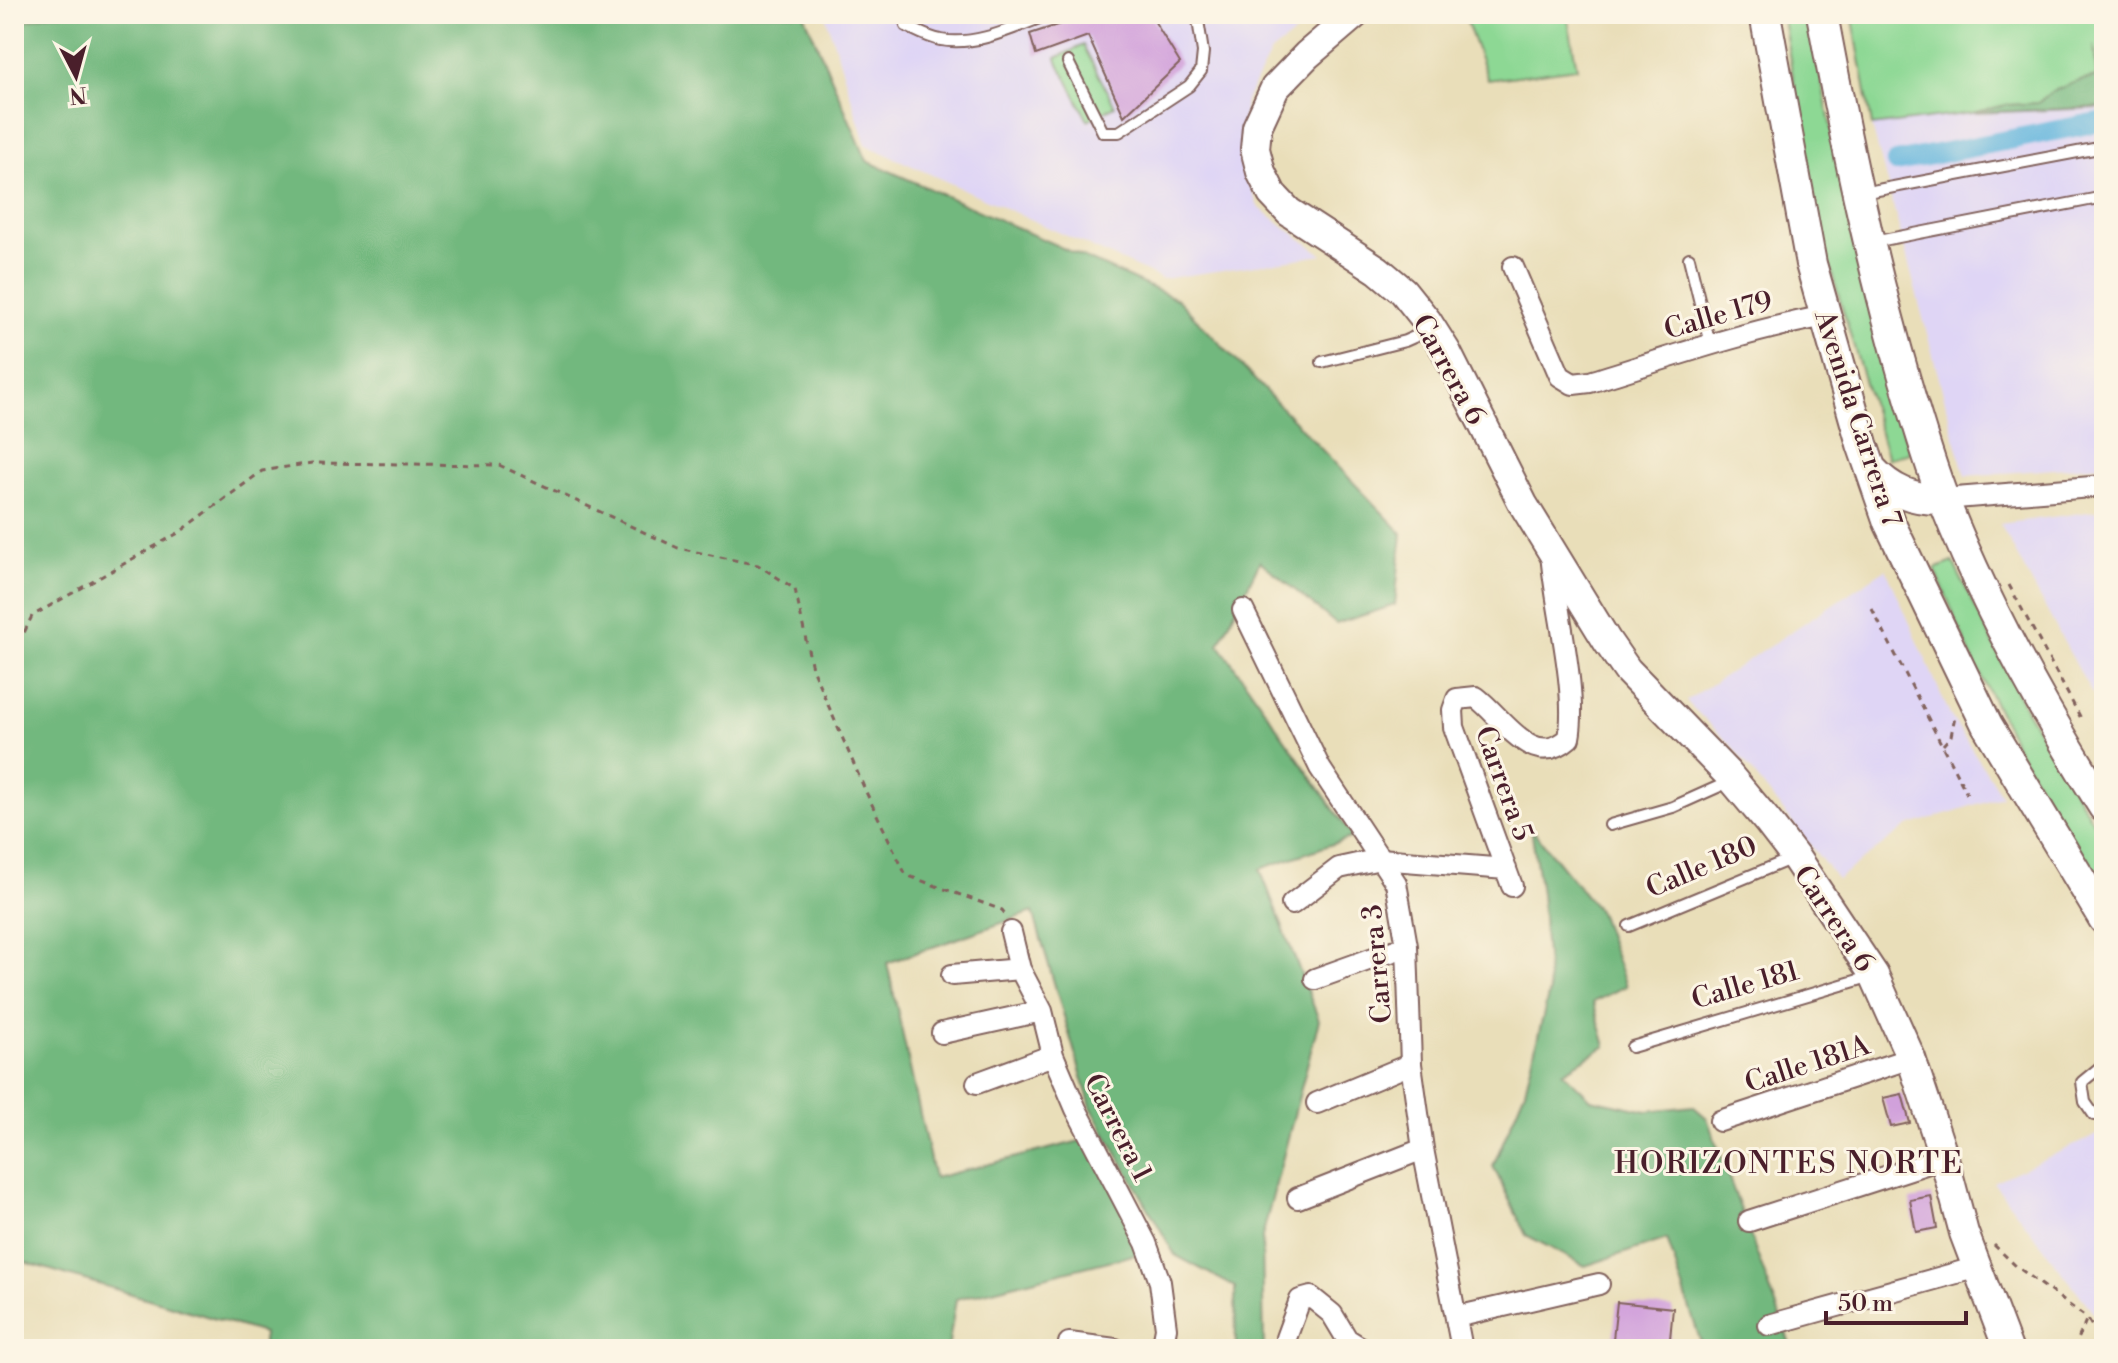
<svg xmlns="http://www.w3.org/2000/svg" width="2118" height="1363" font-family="'Libre Bodoni',serif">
<rect width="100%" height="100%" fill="#fcf5e5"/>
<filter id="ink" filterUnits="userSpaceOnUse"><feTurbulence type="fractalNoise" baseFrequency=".0125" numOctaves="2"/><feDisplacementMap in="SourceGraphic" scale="16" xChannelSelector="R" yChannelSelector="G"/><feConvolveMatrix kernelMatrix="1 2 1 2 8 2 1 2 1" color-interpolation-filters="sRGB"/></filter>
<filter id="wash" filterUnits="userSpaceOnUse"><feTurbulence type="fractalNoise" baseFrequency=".006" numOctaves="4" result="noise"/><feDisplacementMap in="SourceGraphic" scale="32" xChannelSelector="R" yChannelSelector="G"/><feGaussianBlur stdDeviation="1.8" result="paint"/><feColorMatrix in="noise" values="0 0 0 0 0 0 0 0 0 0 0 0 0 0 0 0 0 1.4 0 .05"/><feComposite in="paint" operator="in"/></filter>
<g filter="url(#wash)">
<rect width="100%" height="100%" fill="#e9deb9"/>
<path fill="#dfd5f5" d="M 825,14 L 1321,14 L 1271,52 L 1245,102 L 1240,160 L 1258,207 L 1323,255 L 1162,279 L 866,145 Z
M 2092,14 L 2104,14 L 2104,465 L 1965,476 L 1872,126 L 1972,113 L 2099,108 Z
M 2104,510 L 2104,716 L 2000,524 Z
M 1886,569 L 1950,715 L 2002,796 L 1908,826 L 1837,879 L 1730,744 L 1686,701 Z
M 2104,1132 L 2104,1326 L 1993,1182 Z"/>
<path fill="#8dd894" stroke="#6c7c60" stroke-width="2" d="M 1464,14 L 1567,14 L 1577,68 L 1488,80 Z
M 1782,14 L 1808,14 L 1863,287 L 1910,452 L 1888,459 L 1822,241 Z
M 1852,14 L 2104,14 L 2104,76 L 2099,77 L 2094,45 L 2099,108 L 1972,113 L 1872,126 Z
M 1083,45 L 1115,106 L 1088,120 L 1056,58 Z
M 1953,562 L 2026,710 L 2104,840 L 2104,891 L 2021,756 L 1970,654 L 1935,569 Z"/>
<path fill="#72b87e" stroke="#5e6c54" stroke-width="2" d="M 50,14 L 804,14 L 867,161 L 1177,299 L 1402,533 L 1395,605 L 1336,624 L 1260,561 L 1219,644 L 1353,837 L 1260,869 L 1319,1020 L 1262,1237 L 1264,1349 L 1236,1349 L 1235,1287 L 1175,1255 L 1091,1107 L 1033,912 L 887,963 L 934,1178 L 1104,1135 L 1141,1253 L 956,1299 L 948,1349 L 263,1349 L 263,1333 L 14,1259 L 14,24 Z
M 2104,76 L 2104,107 L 1972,113 L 2006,105 L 2038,103 C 2053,87 2083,79 2104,76 Z
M 1531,828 L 1599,912 L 1626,986 L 1593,1002 L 1606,1046 L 1563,1072 L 1591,1099 L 1647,1111 L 1693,1106 L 1707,1118 L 1792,1349 L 1703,1349 L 1667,1239 L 1585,1266 L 1526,1235 L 1493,1166 L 1525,1090 L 1549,992 L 1541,893 Z"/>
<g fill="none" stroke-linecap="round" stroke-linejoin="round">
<path stroke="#63b5de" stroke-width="20" d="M 1896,162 L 2104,121"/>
</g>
<g id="blocks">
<path fill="#d1a1db" d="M 1091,14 L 1150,14 L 1180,63 L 1124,116 L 1088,36 L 1036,55 L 1030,34 Z
M 1902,1094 L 1910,1123 L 1891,1127 L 1883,1098 Z
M 1931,1196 L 1937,1228 L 1916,1232 L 1910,1200 Z
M 1617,1302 L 1673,1308 L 1669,1349 L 1612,1349 Z"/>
</g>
</g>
<g filter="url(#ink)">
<use href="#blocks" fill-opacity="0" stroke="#82625d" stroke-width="2"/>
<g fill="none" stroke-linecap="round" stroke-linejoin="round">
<defs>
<path id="lane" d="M 906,26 C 917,31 929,38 941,40 C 977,47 1017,26 1050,14
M 1068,62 L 1103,132 L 1119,132 L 1189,86 L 1201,71 L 1203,52 L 1197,14
M 1862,193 L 2104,147
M 1873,242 L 2104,197
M 1689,258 L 1710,344
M 1322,362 L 1405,341 L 1430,330
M 1610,825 L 1673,807 L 1731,781
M 1629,926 L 1793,858
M 1632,1047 L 1872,976
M 2104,1064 L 2082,1082 L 2085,1102 L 2094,1115 L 2104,1115"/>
<path id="street" d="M 1513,267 L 1560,376 L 1573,384 L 1590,382 C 1668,358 1745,331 1826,316
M 1943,499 L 2104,486
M 1243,610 L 1320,768 L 1396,883 L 1407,946 L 1411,1064 L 1423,1149 L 1462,1349
M 1512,886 L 1454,727 L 1453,710 L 1457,699 L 1476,697 C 1504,718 1532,771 1569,738 C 1578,689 1555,607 1551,553
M 1292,904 L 1339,868 L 1380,859 L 1506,869
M 1011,932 L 1020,969 L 1042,1011 L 1053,1055 L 1076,1109 L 1146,1243 L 1160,1282 L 1166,1328 L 1162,1349
M 952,975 L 1020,969
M 1315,979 L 1407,946
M 942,1033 L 1042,1011
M 977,1083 L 1053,1055
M 1317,1103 L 1411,1064
M 1720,1121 L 1911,1058
M 1298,1198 L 1423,1149
M 1749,1221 L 1944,1158
M 1456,1317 L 1599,1284
M 1769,1325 L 1978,1267
M 1069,1343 L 1115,1349
M 1286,1349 L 1286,1338 L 1300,1300 L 1311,1297 L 1332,1314 L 1347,1339 L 1363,1349"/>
<path id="secondary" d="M 1355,14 L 1307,55 L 1275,88 L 1257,127 L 1255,149 L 1261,172 L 1272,194 L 1289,212 L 1378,270 L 1403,291 L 1427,321 L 1446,351 L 1523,504 L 1607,641 L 1627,670 L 1727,773 L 1768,822 L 1795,857 L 1874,975 L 1911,1058 L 1944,1158 L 1964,1233 L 2008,1349"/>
<path id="primary" d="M 1765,14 L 1811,264 L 1862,444 L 1889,522 L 1987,725 L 2104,919
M 1822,14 C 1845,138 1870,259 1905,380 C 1917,421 1929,462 1944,501 C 1986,608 2043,710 2104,807
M 1871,469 C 1891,491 1913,500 1943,499"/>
</defs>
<use href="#lane" stroke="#82625d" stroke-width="14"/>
<use href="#street" stroke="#82625d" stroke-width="24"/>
<use href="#secondary" stroke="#82625d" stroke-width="32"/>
<use href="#primary" stroke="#82625d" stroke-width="34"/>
<path stroke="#82625d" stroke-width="3" stroke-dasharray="6 6" stroke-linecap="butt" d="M 2009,585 L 2083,722
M 1872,609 L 1967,794
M 14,654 L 32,616 L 180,532 L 262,471 L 312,463 L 499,465 L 678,548 L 758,565 L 795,589 L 812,668 L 866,792 L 906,875 L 1002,910 L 1006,915
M 1943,745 L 1951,736 L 1955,716
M 1994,1245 L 2016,1266 L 2087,1318
M 2074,1349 L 2087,1318 L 2104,1346"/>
<use href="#lane" stroke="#fff" stroke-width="10"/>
<use href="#street" stroke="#fff" stroke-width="20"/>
<use href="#secondary" stroke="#fff" stroke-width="28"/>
<use href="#primary" stroke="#fff" stroke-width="30"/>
</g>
</g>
<g text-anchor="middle" stroke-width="6" stroke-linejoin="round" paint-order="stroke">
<g font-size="28" fill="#4a1f2b" stroke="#fcf5e5">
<text transform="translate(1718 314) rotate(-16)" y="10">Calle 179</text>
<text transform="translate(1450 369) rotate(61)" y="10">Carrera 6</text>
<text transform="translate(1859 418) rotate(72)" y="10">Avenida Carrera 7</text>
<text transform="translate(1505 783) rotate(70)" y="10">Carrera 5</text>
<text transform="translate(1701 866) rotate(-23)" y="10">Calle 180</text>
<text transform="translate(1835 918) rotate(56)" y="10">Carrera 6</text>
<text transform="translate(1376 964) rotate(-95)" y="10">Carrera 3</text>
<text transform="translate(1745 984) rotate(-16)" y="10">Calle 181</text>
<text transform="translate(1807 1063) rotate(-18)" y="10">Calle 181A</text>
<text transform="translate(1119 1127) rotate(63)" y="10">Carrera 1</text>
</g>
<g font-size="30" letter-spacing="2" fill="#4a1f2b" stroke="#fcf5e5">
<text x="1789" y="1173">HORIZONTES NORTE</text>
</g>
</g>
<rect width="2118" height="1363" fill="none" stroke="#fcf5e5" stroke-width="48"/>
<g transform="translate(76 76) rotate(174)" stroke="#fcf5e5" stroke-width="6" paint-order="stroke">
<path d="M0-6L14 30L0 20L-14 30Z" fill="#4a1f2b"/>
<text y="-12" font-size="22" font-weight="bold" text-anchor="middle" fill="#4a1f2b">N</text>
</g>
<path d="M1826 1311v12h140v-12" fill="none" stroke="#4a1f2b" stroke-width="4"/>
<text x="1838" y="1311" font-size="24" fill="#4a1f2b" stroke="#fcf5e5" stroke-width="6" paint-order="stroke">50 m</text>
</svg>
